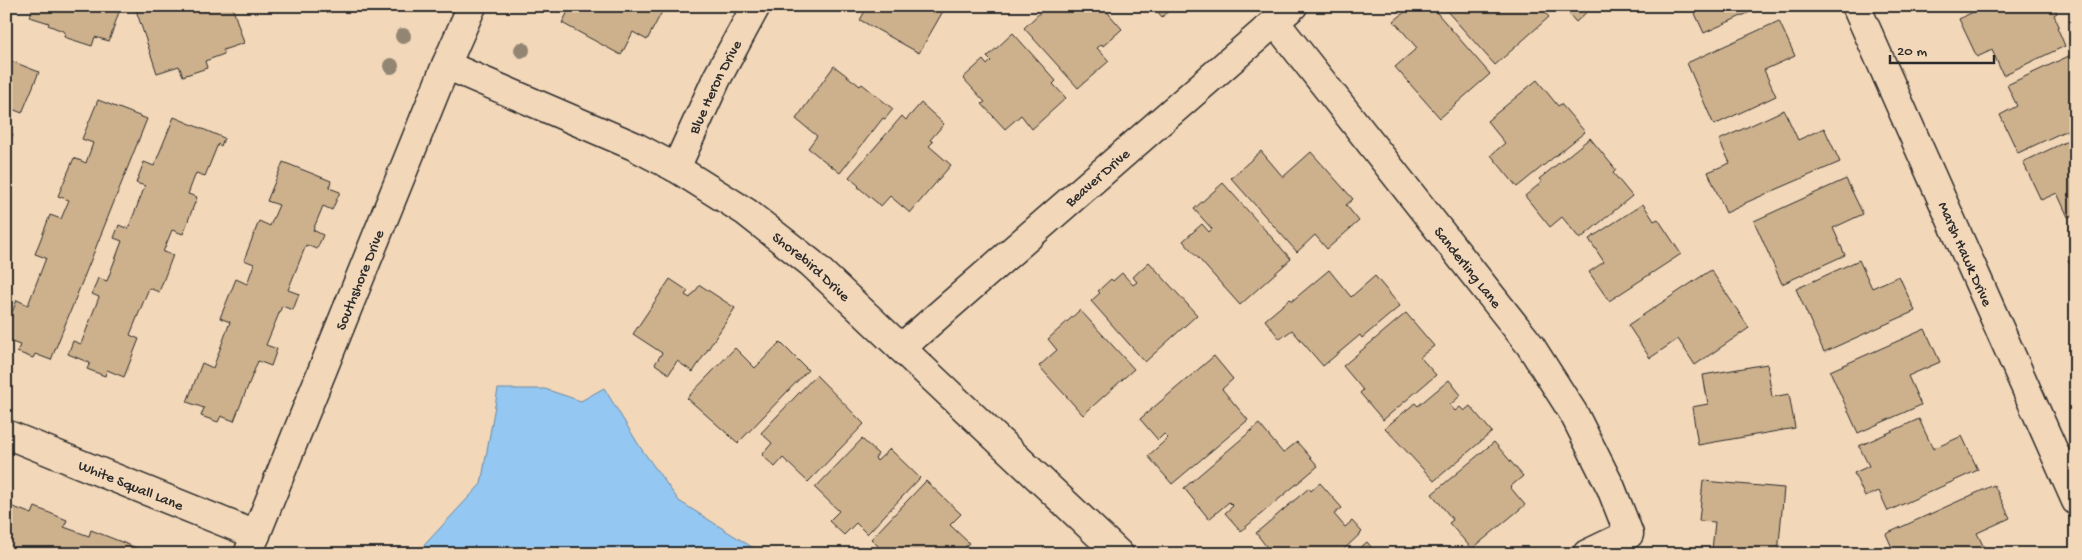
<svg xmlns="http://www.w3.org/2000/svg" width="2082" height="560" font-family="'Gochi Hand',sans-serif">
<rect width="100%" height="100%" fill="#f2d7b9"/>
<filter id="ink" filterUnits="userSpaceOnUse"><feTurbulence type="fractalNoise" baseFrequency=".02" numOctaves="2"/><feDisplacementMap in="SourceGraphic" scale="10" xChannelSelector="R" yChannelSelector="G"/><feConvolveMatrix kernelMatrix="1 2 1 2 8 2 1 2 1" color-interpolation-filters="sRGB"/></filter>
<g filter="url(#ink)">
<path fill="#94c7f1" stroke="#6a89a2" d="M 604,388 L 640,447 L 679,501 L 763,554 L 416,554 L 481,484 L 498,389 L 545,389 L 581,401 Z"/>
<path fill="#cdb18d" stroke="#2b2b2b" d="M 33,6 L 121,6 L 109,41 L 95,37 L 92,46 L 64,37 L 65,32 L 48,25 L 49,23 L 30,17 Z
M 147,6 L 232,6 L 244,43 L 223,50 L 224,54 L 205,61 L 207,68 L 183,76 L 179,66 L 157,73 L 136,10 Z
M 571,6 L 665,6 L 647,40 L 633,32 L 621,55 L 562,23 Z
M 868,6 L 946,6 L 919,53 L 860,20 Z
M 1047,6 L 1102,6 L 1122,29 L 1103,46 L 1102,44 L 1097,48 L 1109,61 L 1078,88 L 1024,28 Z
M 1153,6 L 1174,6 L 1162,17 Z
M 1412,6 L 1431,6 L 1490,74 L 1440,118 L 1395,67 L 1417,48 L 1394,21 Z
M 1448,6 L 1539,6 L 1549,17 L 1495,65 L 1445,9 Z
M 1562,6 L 1593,6 L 1576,22 Z
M 1686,6 L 1770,6 L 1760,11 L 1759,8 L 1704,33 L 1692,7 L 1687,10 Z
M 1985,6 L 2054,6 L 2057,13 L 2054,15 L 2059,26 L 2057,27 L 2065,46 L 2003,75 L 1992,50 L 1977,57 L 1959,19 Z
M 1779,21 L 1795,56 L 1764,70 L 1776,96 L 1714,125 L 1687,63 Z
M 1013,33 L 1056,81 L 1053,84 L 1066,98 L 1032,129 L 1021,115 L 1005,129 L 982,104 L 985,102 L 963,78 L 983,60 L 987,65 L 991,61 L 987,57 Z
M 2071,55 L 2076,65 L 2076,126 L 2018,153 L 2000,115 L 2017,106 L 2007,85 Z
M 6,59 L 39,72 L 22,113 L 12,109 L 6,123 Z
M 834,66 L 860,86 L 862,84 L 893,109 L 885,119 L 883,118 L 840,173 L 808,148 L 817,136 L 796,119 Z
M 1537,80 L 1558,106 L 1561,104 L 1585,132 L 1517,187 L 1491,155 L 1505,143 L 1487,121 Z
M 98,100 L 147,119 L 51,360 L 35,354 L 33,358 L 17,352 L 20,345 L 6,340 L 6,327 L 17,300 L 28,305 L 46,258 L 35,254 L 50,215 L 61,219 L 69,200 L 58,196 L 74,158 L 86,163 L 93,143 L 82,139 Z
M 921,103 L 944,124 L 930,140 L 933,142 L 929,146 L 951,165 L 910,213 L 890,196 L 881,206 L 858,187 L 859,186 L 849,177 L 902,116 L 906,120 Z
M 1784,110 L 1798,140 L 1824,128 L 1840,162 L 1745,203 L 1745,204 L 1726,213 L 1708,172 L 1730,163 L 1719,140 Z
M 174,117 L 224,138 L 221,146 L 218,144 L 205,176 L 196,173 L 188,194 L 197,197 L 183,234 L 172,230 L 163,252 L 173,255 L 159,292 L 149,288 L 130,335 L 139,339 L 124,377 L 107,370 L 105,376 L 87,369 L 90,363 L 68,354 L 73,341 L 81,344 L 99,297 L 92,294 L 98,278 L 107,281 L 122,241 L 114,238 L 119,225 L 128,229 L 145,186 L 136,183 L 144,162 L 154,166 Z
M 6,131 L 13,134 L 6,151 Z
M 2076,137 L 2076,214 L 2068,217 L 2057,193 L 2041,200 L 2023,162 Z
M 1590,138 L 1616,170 L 1613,173 L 1632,196 L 1580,239 L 1562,217 L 1550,227 L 1525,196 L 1542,182 L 1539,179 Z
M 1261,151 L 1283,177 L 1311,152 L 1353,199 L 1346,205 L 1359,221 L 1327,249 L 1315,235 L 1297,252 L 1231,178 Z
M 283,162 L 331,181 L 329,188 L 340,192 L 332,210 L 323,206 L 313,230 L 323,235 L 317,249 L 306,245 L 288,290 L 299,294 L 293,310 L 282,306 L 266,345 L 277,349 L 271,366 L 258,361 L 234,421 L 221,416 L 218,422 L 201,416 L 204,408 L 187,402 L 202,363 L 213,368 L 230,322 L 220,318 L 236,279 L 247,284 L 254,264 L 244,260 L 259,221 L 270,226 L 279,205 L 267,201 Z
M 1846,179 L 1863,214 L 1833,228 L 1845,255 L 1782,284 L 1754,221 Z
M 1223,183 L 1291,259 L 1240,305 L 1183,241 L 1202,224 L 1209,232 L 1212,229 L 1194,209 Z
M 1643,204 L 1654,221 L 1658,219 L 1681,254 L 1609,301 L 1589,272 L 1604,262 L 1589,239 Z
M 2076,256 L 2076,277 L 2068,260 Z
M 1859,260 L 1872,288 L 1899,276 L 1915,311 L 1824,352 L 1796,289 Z
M 1149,262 L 1197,315 L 1145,362 L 1091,301 L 1100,293 L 1098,291 L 1111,279 L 1113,281 L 1122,273 L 1133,285 L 1137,282 L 1133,277 Z
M 1329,270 L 1351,297 L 1375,276 L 1400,306 L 1362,338 L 1360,335 L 1323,366 L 1292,330 L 1280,339 L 1265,320 L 1290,299 L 1292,301 Z
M 1711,270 L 1749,328 L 1695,365 L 1678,339 L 1650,358 L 1628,325 Z
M 670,279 L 688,291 L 685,295 L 690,298 L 700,285 L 735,308 L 693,372 L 677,361 L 669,374 L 655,364 L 662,353 L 633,334 Z
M 1080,310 L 1134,369 L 1083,415 L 1039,366 L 1057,350 L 1048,339 Z
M 1406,313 L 1434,346 L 1420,357 L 1436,375 L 1383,420 L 1360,393 L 1363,390 L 1343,366 Z
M 1925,329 L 1940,362 L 1908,376 L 1921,405 L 1858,433 L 1830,371 Z
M 780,342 L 808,370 L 738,443 L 687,398 L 735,348 L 755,368 Z
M 1214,356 L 1233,379 L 1222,389 L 1248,420 L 1172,484 L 1148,456 L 1168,438 L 1164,434 L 1158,440 L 1140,419 Z
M 1767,364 L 1772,397 L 1789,394 L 1795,428 L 1698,445 L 1692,407 L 1708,404 L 1703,375 Z
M 816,375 L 864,424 L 808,482 L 783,458 L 775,467 L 762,455 L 772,443 L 761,433 Z
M 1449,380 L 1461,395 L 1450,405 L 1455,411 L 1460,407 L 1464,411 L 1470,406 L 1492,432 L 1434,481 L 1385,428 L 1415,403 L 1418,406 Z
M 1919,419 L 1933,449 L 1962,436 L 1978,470 L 1888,511 L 1879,491 L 1865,497 L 1854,473 L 1869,466 L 1859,446 Z
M 1259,424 L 1283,453 L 1297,442 L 1318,466 L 1241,531 L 1225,513 L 1233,506 L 1229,502 L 1209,519 L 1184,488 Z
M 862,439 L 878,454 L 875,458 L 877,461 L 890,449 L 920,478 L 867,534 L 856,523 L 844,535 L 829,521 L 839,511 L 815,488 Z
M 1494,442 L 1523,476 L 1510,487 L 1525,505 L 1472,549 L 1449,523 L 1453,520 L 1432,494 Z
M 926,481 L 961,514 L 950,525 L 969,543 L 959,554 L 886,554 L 871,539 Z
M 1703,481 L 1784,488 L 1778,554 L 1712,550 L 1715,522 L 1699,521 Z
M 1320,483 L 1342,508 L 1334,514 L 1345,527 L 1352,521 L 1362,532 L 1339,554 L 1272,554 L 1256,533 L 1309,488 L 1311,491 Z
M 1994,485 L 2010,518 L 1977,533 L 1987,554 L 1908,554 L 1912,552 L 1910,546 L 1894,552 L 1886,534 Z
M 6,495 L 11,497 L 8,505 L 32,514 L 35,507 L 67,520 L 64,527 L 89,536 L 91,530 L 152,554 L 6,554 Z
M 1367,542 L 1377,554 L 1353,554 Z"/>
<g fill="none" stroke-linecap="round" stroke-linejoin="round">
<defs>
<g id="street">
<path id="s1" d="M 1856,6 L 2076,501"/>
<path id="s2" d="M 1275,22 L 1530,345 L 1574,414 L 1611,488 L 1629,534 L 1587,554"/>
<path id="s3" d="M 446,65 L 634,146 L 676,168 L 746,212 L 811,263 L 1119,554"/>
<path id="s4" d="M 676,168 L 717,78 L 756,6"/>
<path id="s5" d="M 901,348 L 1293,6"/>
<path id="s6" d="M 6,434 L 256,535"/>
<path id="s7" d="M 248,554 L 446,65 L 472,6"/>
</g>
</defs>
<use href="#street" stroke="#2b2b2b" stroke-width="31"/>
<use href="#street" stroke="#f2d7b9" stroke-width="28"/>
</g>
<g fill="#928673">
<circle cx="403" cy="36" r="8"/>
<circle cx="522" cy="50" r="8"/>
<circle cx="391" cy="66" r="8"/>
</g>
</g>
<g text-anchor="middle" stroke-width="4.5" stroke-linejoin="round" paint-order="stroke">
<g font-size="15" fill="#2b2b2b" stroke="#f2d7b9">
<text dy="5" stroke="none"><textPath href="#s4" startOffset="90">Blue Heron Drive</textPath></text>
<text dy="5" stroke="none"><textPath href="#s5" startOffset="260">Beaver Drive</textPath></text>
<text dy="5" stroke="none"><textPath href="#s1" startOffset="271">Marsh Hawk Drive</textPath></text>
<text dy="5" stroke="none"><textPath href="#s3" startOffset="420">Shorebird Drive</textPath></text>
<text dy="5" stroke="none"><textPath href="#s2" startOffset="312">Sanderling Lane</textPath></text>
<text dy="5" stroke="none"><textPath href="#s7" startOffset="296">Southshore Drive</textPath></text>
<text dy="5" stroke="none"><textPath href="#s6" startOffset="135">White Squall Lane</textPath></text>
</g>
</g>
<rect width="2082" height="560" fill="none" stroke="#f2d7b9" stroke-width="25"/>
<rect x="12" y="12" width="2057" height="535" fill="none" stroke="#2b2b2b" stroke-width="2" filter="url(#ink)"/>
<path d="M1890 55v8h104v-8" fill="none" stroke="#2b2b2b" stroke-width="2.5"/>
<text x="1897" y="55" font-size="15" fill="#2b2b2b" stroke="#f2d7b9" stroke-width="4" paint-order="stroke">20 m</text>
</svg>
